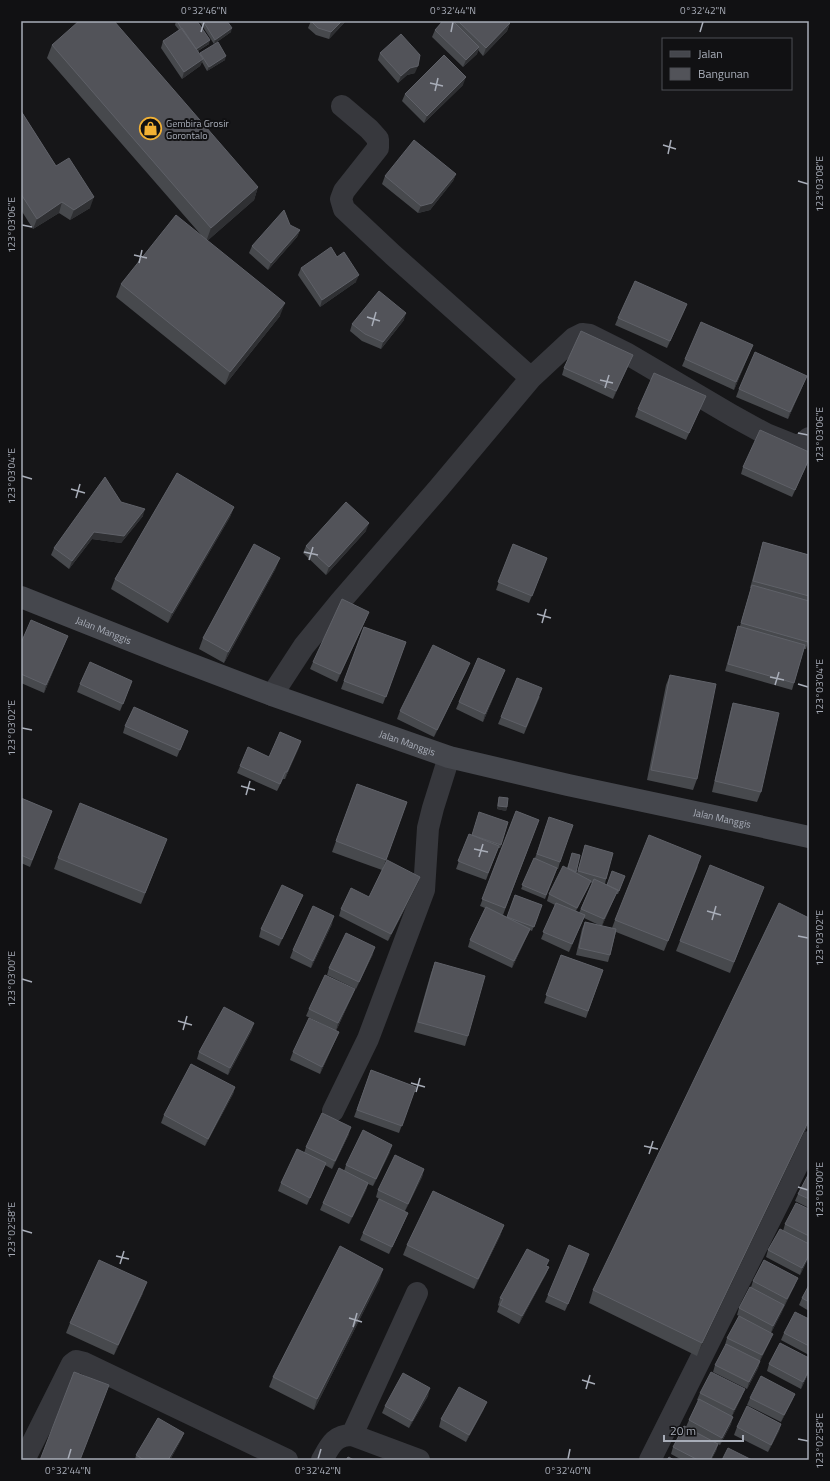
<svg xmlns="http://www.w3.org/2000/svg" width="830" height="1481" font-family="'Titillium Web',sans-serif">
<rect width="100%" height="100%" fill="#161618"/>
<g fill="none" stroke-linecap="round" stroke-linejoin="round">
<path stroke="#37383d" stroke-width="22" d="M 342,106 L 369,129 L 378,139 L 378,148 L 344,191 L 341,199 L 344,209 L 393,255 L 531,378
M 272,695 L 304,646 L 340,602 L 438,489 L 531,378 L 574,338 L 582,334 L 590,335 L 626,353 L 733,416 L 766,434 L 796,446 L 803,443 L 809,438
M 333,1111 L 368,1039 L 424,890 L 428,828 L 433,808 L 449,757
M 352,1435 L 417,1293
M 24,1460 L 72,1364 L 76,1361 L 84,1363 L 287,1460
M 322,1460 C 330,1446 334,1435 352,1435 L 419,1460
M 650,1460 L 809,1142"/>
<path stroke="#45474d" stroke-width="22" id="s1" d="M 21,597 L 172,657 L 272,695 L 449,757 L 568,785 L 709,815 L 809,837"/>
</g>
<path fill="#47494d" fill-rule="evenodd" d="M 176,21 L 197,21 L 209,44 L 198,51 L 200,54 L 200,53 L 225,60 L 207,71 L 202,62 L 200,66 L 182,79 L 161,48 L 163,41 L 179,30 L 175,25 Z
M 199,21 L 227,21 L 231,32 L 214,44 Z
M 311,21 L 346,21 L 329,39 L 316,35 L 308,28 Z
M 443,21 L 507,21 L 510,23 L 507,31 L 483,56 L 478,50 L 477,54 L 463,67 L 432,37 L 435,30 Z
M 52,45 L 258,187 L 254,200 L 207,241 L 280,316 L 225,385 L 116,297 L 121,284 L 202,236 L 47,58 Z
M 380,53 L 415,73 L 407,75 L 398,83 L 378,60 Z
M 463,85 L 424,123 L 402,101 L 405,94 Z
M 21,111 L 56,166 L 90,208 L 70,220 L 59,213 L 33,229 L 21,210 Z
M 456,174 L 453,181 L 430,210 L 418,213 L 382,184 L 385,176 Z
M 300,230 L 297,237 L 268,270 L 249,253 L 252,246 Z
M 337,257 L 356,282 L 320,307 L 298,275 L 301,268 Z
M 687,304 L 667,348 L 615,325 L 618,318 Z
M 404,320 L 381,349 L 362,341 L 350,331 L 352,324 Z
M 750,352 L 734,390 L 682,366 L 685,359 Z
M 630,362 L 613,399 L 562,375 L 564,368 Z
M 804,383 L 788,419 L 736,397 L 739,389 Z
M 706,396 L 686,440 L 635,417 L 638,409 Z
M 809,452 L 809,460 L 792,497 L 741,474 L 743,467 Z
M 121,502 L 143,516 L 121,543 L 92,539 L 69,569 L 51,555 L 54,548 Z
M 234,507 L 230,517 L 168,623 L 111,589 L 115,579 Z
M 366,531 L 326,575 L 303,553 L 306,546 Z
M 763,542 L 809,555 L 809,639 L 806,649 L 804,649 L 792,690 L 725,671 L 736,633 L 738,626 L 740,626 L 751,588 L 750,588 L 761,549 Z
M 513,544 L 547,558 L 529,603 L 496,590 Z
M 276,568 L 224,663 L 199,649 L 203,638 Z
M 369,612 L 366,619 L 337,682 L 310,669 L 313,662 Z
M 364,627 L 406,642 L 383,704 L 341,689 Z
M 21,643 L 65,643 L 44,693 L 21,683 Z
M 467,670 L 434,737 L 397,719 L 400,711 Z
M 505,670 L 483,722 L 456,709 L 459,702 Z
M 670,675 L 697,779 L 693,790 L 647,780 L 666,685 Z
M 132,681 L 120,711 L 77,692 L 80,684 Z
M 540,696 L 524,734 L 498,724 L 501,717 Z
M 733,703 L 761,792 L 757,802 L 712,792 L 730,713 Z
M 125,726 L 185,738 L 177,757 L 123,733 Z
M 301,741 L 285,779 L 283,779 L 277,791 L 237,773 L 240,766 L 269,757 Z
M 357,784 L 407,802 L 383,868 L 418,884 L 388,941 L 339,916 L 341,909 L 369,897 L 382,870 L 332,852 Z
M 499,797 L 507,807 L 506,811 L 497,809 L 498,801 Z
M 21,798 L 52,811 L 30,867 L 21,863 Z
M 516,811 L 539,820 L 503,915 L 507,917 L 515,895 L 542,905 L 532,931 L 530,930 L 527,936 L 512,968 L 468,947 L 470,940 L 485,908 L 480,906 Z
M 546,825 L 560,862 L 558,869 L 557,869 L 545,899 L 521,889 L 535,858 Z
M 469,834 L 501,845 L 500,848 L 498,848 L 486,880 L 456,869 Z
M 585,845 L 606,879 L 605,884 L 607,885 L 625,876 L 618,894 L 616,894 L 602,926 L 612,928 L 615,920 L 698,866 L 664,951 L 616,932 L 610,955 L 608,962 L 576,955 L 582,929 L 585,922 L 601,926 L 584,918 L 569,952 L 541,939 L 555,905 L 547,901 L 549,894 L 567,868 L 572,853 L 577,873 ZM 590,882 L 592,883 L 579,913 L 576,911 L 588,888 Z
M 163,849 L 141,904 L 54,869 L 58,858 Z
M 303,895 L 300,902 L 279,946 L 259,937 L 261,929 Z
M 760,898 L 730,973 L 676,951 L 680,941 Z
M 809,918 L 809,1123 L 697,1356 L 589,1303 L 593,1290 Z
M 332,924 L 311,968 L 290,958 L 293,950 Z
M 373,954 L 356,989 L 327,975 L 329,968 Z
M 561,955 L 603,970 L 586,1018 L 544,1003 Z
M 435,962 L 468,1036 L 465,1046 L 414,1032 L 431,973 Z
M 355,989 L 352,996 L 336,1031 L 306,1016 L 309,1009 Z
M 252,1030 L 228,1075 L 197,1059 L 199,1052 Z
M 339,1032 L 336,1039 L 320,1074 L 290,1060 L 293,1052 Z
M 371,1070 L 416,1087 L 399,1133 L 354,1117 Z
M 235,1087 L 233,1094 L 205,1146 L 161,1123 L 164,1115 Z
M 349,1134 L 332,1169 L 325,1165 L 307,1205 L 278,1191 L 281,1183 L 304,1153 L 306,1147 Z
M 390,1152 L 373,1186 L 368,1184 L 366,1190 L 349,1224 L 320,1210 L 323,1203 L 344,1171 L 346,1165 Z
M 424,1169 L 422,1177 L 405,1211 L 405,1220 L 389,1254 L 360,1240 L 363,1233 L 379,1199 L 376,1197 L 378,1190 Z
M 809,1171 L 809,1208 L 795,1201 L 798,1194 L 809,1173 L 808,1173 Z
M 809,1209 L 809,1257 L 800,1275 L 766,1257 L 768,1250 L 783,1231 L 785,1224 Z
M 504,1225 L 500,1236 L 474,1289 L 403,1255 L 407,1245 Z
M 587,1261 L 565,1311 L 545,1302 L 548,1295 Z
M 547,1266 L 549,1267 L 546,1274 L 519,1324 L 497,1312 L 499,1306 L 498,1305 L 500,1298 Z
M 380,1279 L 314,1410 L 269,1387 L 273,1377 Z
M 753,1281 L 795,1285 L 771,1333 L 770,1341 L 760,1361 L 758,1368 L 747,1389 L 713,1372 L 715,1365 L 726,1345 L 725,1345 L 727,1338 L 739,1316 L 737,1315 L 739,1308 L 751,1287 Z
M 809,1285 L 809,1311 L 799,1305 L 802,1298 Z
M 143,1293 L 114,1355 L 66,1333 L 70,1323 Z
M 809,1319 L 809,1355 L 781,1340 L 784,1333 Z
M 769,1364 L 809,1372 L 801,1389 L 767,1371 Z
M 700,1393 L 742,1396 L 732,1416 L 731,1424 L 720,1445 L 718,1444 L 716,1451 L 711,1460 L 682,1460 L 671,1454 L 673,1447 L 686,1427 L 689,1420 L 699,1401 L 697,1400 Z
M 795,1394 L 792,1401 L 781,1422 L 747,1405 L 750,1398 Z
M 428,1396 L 409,1428 L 382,1413 L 385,1406 Z
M 484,1409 L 466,1442 L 439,1427 L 441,1419 Z
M 781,1424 L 779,1431 L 768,1452 L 734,1435 L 737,1427 Z
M 184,1433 L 181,1440 L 170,1460 L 135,1460 L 136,1455 Z"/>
<path fill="#2f3033" d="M 342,21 L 346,21 L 329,39 L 331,32 Z
M 510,23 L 507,31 L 483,56 L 486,48 Z
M 232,28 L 231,32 L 214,44 L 215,40 Z
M 210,40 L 209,44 L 194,53 L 196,50 Z
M 479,47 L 477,54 L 463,67 L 466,60 Z
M 226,56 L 225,60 L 207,71 L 209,67 Z
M 203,59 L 200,66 L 182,79 L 184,72 Z
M 418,66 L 415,73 L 407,75 L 398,83 L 401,76 L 410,68 Z
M 466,77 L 463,85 L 424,123 L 427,116 Z
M 456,174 L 453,181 L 430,210 L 418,213 L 421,206 Z
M 258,187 L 254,200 L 206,242 L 211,228 Z
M 94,197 L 90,208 L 70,220 L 74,210 Z
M 62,202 L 59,213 L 33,229 L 37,219 Z
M 300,230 L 297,237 L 268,270 L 271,263 Z
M 359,275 L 356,282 L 320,307 L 322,300 Z
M 285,303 L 280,316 L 225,385 L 230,372 Z
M 687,304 L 684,312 L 667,348 L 670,341 Z
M 406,313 L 404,320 L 381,349 L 383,342 Z
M 753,345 L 750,352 L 734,390 L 736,382 Z
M 633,355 L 630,362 L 613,399 L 616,391 Z
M 807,376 L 804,383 L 788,419 L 790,412 Z
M 809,459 L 809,460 L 792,497 L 795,490 Z
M 234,507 L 230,517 L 168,623 L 172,613 Z
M 145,509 L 143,516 L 121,543 L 92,539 L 69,569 L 72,561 L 94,532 Z
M 369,523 L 366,531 L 326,575 L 329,567 Z
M 280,558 L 276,568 L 224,663 L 228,652 Z
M 369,612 L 366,619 L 337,682 L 340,674 Z
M 68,636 L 65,643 L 44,693 L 46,685 Z
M 470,663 L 467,670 L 434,737 L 437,730 Z
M 505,670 L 502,677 L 483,722 L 485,714 Z
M 301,741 L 299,748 L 285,779 L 287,772 Z
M 498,806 L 507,807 L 506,811 L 497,809 Z
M 420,877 L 418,884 L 388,941 L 391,934 Z
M 591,881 L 588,888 L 574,915 L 577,908 Z
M 618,890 L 615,897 L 602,926 L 604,919 Z
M 303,895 L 300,902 L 279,946 L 282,939 Z
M 585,915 L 582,922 L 569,952 L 572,944 Z
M 334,916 L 332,924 L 311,968 L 313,961 Z
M 530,929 L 527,936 L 512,968 L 514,961 Z
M 375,947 L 373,954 L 356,989 L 359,982 Z
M 355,989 L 352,996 L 336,1031 L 338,1023 Z
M 254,1023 L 252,1030 L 228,1075 L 230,1068 Z
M 339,1032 L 336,1039 L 320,1074 L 322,1067 Z
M 235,1087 L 233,1094 L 205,1146 L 208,1139 Z
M 809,1120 L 809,1123 L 697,1356 L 702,1343 Z
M 351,1127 L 349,1134 L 332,1169 L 335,1161 Z
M 392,1145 L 390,1152 L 373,1186 L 376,1179 Z
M 424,1169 L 422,1177 L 405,1211 L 408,1204 Z
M 368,1183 L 366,1190 L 349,1224 L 352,1217 Z
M 408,1213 L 405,1220 L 389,1254 L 392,1247 Z
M 504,1225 L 500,1236 L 474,1289 L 478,1279 Z
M 589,1254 L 587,1261 L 565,1311 L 568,1304 Z
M 809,1255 L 809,1257 L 800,1275 L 802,1268 Z
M 549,1267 L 546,1274 L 519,1324 L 522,1316 Z
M 383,1269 L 380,1279 L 314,1410 L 317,1399 Z
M 798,1278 L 795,1285 L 784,1306 L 787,1299 Z
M 147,1282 L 143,1293 L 114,1355 L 118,1345 Z
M 784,1305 L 782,1312 L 771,1333 L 773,1326 Z
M 773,1334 L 770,1341 L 759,1362 L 762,1355 Z
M 760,1361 L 758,1368 L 747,1389 L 749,1382 Z
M 809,1370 L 809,1372 L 801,1389 L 803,1382 Z
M 430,1388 L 428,1396 L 409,1428 L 412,1421 Z
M 745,1389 L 742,1396 L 732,1417 L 734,1410 Z
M 795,1394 L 792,1401 L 781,1422 L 784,1415 Z
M 487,1402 L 484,1409 L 466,1442 L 469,1435 Z
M 733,1417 L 731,1424 L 720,1445 L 722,1438 Z
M 781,1424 L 779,1431 L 768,1452 L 771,1445 Z
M 184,1433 L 181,1440 L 170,1460 L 168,1460 Z
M 718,1444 L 716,1451 L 711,1460 L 710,1460 Z"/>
<path fill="#525359" stroke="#5f6168" d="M 79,21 L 114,21 L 258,187 L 211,228 L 52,45 Z
M 177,21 L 197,21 L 210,40 L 196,49 L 181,28 Z
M 203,21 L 227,21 L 232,28 L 215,40 Z
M 311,21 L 342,21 L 331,32 L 318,28 Z
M 443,21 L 453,21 L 479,47 L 466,60 L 435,30 Z
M 458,21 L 507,21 L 510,23 L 486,48 Z
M 182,28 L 203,59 L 184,72 L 163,41 Z
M 401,34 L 420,55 L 418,66 L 410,68 L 401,76 L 380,53 Z
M 218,42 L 226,56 L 209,67 L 200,53 Z
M 444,55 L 466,77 L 427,116 L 405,94 Z
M 21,111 L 56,166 L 69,158 L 94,197 L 74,210 L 62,202 L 37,219 L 21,194 Z
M 414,140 L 456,174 L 432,203 L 421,206 L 385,176 Z
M 284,210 L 290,225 L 300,230 L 271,263 L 252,246 Z
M 176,215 L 285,303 L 230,372 L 121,284 Z
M 331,247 L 337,257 L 344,252 L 359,275 L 322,300 L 301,268 Z
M 635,281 L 687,304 L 670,341 L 618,318 Z
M 379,291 L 406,313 L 383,342 L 365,334 L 352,324 Z
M 701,322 L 753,345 L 736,382 L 685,359 Z
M 581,331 L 633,355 L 616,391 L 564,368 Z
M 755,352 L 807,376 L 790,412 L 739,389 Z
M 654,373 L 706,396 L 689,433 L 638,409 Z
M 760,430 L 809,452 L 809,459 L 795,490 L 743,467 Z
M 177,473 L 234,507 L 172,613 L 115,579 Z
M 105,477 L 121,502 L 145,509 L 124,536 L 94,532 L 72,561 L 54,548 Z
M 346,502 L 369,523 L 329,567 L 306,546 Z
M 763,542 L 809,555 L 809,596 L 753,581 Z
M 254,544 L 280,558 L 228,652 L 203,638 Z
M 513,544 L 547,558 L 532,596 L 498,582 Z
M 752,585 L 809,601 L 809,639 L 808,642 L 741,623 Z
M 342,599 L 369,612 L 340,674 L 313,662 Z
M 31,620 L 68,636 L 46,685 L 21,674 L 21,643 Z
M 738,626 L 805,645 L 794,683 L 728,664 Z
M 364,627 L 406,642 L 386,697 L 344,681 Z
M 433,645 L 470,663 L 437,730 L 400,711 Z
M 478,658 L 505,670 L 485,714 L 459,702 Z
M 90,662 L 132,681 L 123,704 L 80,684 Z
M 670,675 L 716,684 L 697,779 L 651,770 Z
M 517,678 L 542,688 L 526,727 L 501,717 Z
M 733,703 L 779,713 L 761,792 L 715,781 Z
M 134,707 L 188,731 L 180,750 L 125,726 Z
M 280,732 L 301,741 L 287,772 L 285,772 L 280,784 L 240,766 L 248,747 L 269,757 Z
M 357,784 L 407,802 L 386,860 L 336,841 Z
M 499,797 L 508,798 L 507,807 L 498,806 Z
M 21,798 L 52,811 L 32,860 L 21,855 Z
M 80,803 L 167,839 L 145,893 L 58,858 Z
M 516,811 L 539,820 L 505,908 L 482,899 Z
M 479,812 L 508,822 L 501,845 L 472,835 Z
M 549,817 L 573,825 L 560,862 L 537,854 Z
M 469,834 L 499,846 L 488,873 L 458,861 Z
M 649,835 L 701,856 L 668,941 L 615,920 Z
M 585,845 L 613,853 L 606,879 L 578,871 Z
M 572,853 L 580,855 L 576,872 L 568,868 Z
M 534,858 L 557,868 L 546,895 L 522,885 Z
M 387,860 L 420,877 L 391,934 L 341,909 L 351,888 L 369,897 Z
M 710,865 L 764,887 L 734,962 L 680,941 Z
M 563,866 L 591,881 L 577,908 L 549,894 Z
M 612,871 L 625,876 L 619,891 L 607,885 Z
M 594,879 L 618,890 L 604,919 L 581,909 Z
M 282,885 L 303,895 L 282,939 L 261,929 Z
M 515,895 L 542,905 L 534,927 L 507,917 Z
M 556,903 L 585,915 L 572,944 L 543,932 Z
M 779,903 L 809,918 L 809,1120 L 702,1343 L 593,1290 Z
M 313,906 L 334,916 L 313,961 L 293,950 Z
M 486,907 L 530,929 L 514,961 L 470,940 Z
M 585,922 L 616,929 L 610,955 L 579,948 Z
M 346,933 L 375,947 L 359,982 L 329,968 Z
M 561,955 L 603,970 L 588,1011 L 546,995 Z
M 435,962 L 485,976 L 468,1036 L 418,1022 Z
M 325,975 L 355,989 L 338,1023 L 309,1009 Z
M 224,1007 L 254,1023 L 230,1068 L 199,1052 Z
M 309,1018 L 339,1032 L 322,1067 L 293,1052 Z
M 191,1064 L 235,1087 L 208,1139 L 164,1115 Z
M 371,1070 L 416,1087 L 402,1126 L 357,1110 Z
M 322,1113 L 351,1127 L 335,1161 L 306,1147 Z
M 363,1130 L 392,1145 L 376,1179 L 346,1165 Z
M 297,1149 L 326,1163 L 310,1198 L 281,1183 Z
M 395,1155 L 424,1169 L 408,1204 L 378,1190 Z
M 339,1168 L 368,1183 L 352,1217 L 323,1203 Z
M 809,1173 L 809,1199 L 798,1194 Z
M 433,1191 L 504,1225 L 478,1279 L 407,1245 Z
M 379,1199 L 408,1213 L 392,1247 L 363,1233 Z
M 796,1203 L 809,1209 L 809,1236 L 785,1224 Z
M 780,1229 L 809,1244 L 809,1255 L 802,1268 L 768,1250 Z
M 569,1245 L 589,1254 L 568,1304 L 548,1295 Z
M 340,1246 L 383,1269 L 317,1399 L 273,1377 Z
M 527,1249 L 549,1260 L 546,1266 L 549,1267 L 522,1316 L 500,1305 L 503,1299 L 500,1298 Z
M 99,1260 L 147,1282 L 118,1345 L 70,1323 Z
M 764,1260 L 798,1278 L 787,1299 L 753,1281 Z
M 809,1285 L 809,1302 L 802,1298 Z
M 750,1287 L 784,1305 L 773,1326 L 739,1308 Z
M 795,1312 L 809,1319 L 809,1346 L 784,1333 Z
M 739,1316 L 773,1334 L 762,1355 L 727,1338 Z
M 780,1343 L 809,1358 L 809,1370 L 803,1382 L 769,1364 Z
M 726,1344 L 760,1361 L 749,1382 L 715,1365 Z
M 74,1372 L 109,1385 L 80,1460 L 40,1460 Z
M 711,1372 L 745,1389 L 734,1410 L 700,1393 Z
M 403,1373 L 430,1388 L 412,1421 L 385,1406 Z
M 761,1376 L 795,1394 L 784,1415 L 750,1398 Z
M 459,1387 L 487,1402 L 469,1435 L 441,1419 Z
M 699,1399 L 733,1417 L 722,1438 L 689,1420 Z
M 747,1406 L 781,1424 L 771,1445 L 737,1427 Z
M 158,1418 L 184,1433 L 168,1460 L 144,1460 L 136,1455 Z
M 684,1426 L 718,1444 L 710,1460 L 698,1460 L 673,1447 Z
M 728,1448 L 752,1460 L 722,1460 Z
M 348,1457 L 354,1460 L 346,1460 Z
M 669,1457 L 674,1460 L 667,1460 Z"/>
<path fill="none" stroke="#a8adb8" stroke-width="1.5" d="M 201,32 L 204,22M 451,32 L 453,22M 700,32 L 703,22M 430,83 L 443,86M 435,91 L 438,78M 663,145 L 676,149M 668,154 L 671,140M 798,181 L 808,184M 22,225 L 32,227M 134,255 L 147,258M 139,263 L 142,250M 367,317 L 380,321M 372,326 L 376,312M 600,380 L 613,383M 605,388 L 609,375M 798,433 L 808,435M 22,476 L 32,479M 71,489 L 85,493M 76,498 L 80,484M 304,552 L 318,555M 309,560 L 313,547M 537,614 L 551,618M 542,623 L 546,609M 770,677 L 784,680M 798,684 L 808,687M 775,685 L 779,672M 22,728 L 32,730M 241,786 L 255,790M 246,795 L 250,781M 474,849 L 488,852M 479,857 L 483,844M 707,911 L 721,915M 712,920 L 716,906M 798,936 L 808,938M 22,979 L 32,982M 178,1021 L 192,1025M 183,1030 L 187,1016M 411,1083 L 425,1087M 416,1092 L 420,1078M 644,1146 L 658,1149M 649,1154 L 653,1141M 798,1187 L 808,1190M 22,1230 L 32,1233M 116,1256 L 129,1259M 120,1264 L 124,1251M 349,1318 L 362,1322M 353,1327 L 357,1313M 582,1380 L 595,1384M 586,1389 L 590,1375M 798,1439 L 808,1441M 68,1459 L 71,1449M 318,1459 L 321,1449M 568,1459 L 570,1449"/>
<defs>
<symbol id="shop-ring" viewBox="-11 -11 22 22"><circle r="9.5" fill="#111113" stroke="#f2b134" stroke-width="1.5"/><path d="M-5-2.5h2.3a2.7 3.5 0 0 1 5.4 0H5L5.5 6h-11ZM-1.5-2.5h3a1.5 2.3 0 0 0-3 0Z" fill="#f2b134"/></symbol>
</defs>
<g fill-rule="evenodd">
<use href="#shop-ring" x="138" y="116" width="25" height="25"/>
</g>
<g text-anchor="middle" stroke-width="4" stroke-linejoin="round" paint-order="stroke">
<g font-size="10" fill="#a8adb8" stroke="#111113" text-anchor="start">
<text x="166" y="127">Gembira Grosir<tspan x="166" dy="12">Gorontalo</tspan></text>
</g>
<g font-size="10" fill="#a8adb8" stroke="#111113">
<text dy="4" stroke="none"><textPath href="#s1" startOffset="89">Jalan Manggis</textPath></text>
<text dy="4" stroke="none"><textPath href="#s1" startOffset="413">Jalan Manggis</textPath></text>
<text dy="4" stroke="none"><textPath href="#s1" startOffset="737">Jalan Manggis</textPath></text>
</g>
</g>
<rect width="830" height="1481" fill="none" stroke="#111113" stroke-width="44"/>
<rect x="662" y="38" width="130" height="52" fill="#111113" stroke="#4d4f55"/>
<rect x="670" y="51" width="20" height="6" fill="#45474d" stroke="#4d4f55"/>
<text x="698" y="58" font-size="12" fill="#a8adb8">Jalan</text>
<rect x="670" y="68" width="20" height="12" fill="#525359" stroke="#4d4f55"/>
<text x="698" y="78" font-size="12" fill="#a8adb8">Bangunan</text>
<path d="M664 1435v6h79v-6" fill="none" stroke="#a8adb8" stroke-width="2"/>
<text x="670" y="1435" font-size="12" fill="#a8adb8" stroke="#111113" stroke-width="3" paint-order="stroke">20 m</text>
<rect x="22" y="22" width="786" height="1437" fill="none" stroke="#a8adb8" stroke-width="1.5"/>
<g font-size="10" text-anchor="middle" fill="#a8adb8">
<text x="204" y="14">0°32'46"N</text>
<text x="453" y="14">0°32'44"N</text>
<text x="703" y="14">0°32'42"N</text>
<text transform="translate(819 184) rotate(-90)" y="4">123°03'08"E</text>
<text transform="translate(11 225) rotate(-90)" y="4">123°03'06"E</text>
<text transform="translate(819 435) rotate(-90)" y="4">123°03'06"E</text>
<text transform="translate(11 476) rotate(-90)" y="4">123°03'04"E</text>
<text transform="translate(819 687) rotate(-90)" y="4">123°03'04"E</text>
<text transform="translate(11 728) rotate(-90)" y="4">123°03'02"E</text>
<text transform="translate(819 938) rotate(-90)" y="4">123°03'02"E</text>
<text transform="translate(11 979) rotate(-90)" y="4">123°03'00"E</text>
<text transform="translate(819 1190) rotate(-90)" y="4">123°03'00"E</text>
<text transform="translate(11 1230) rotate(-90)" y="4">123°02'58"E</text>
<text transform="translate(819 1441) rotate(-90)" y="4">123°02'58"E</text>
<text x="68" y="1474">0°32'44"N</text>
<text x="318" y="1474">0°32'42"N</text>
<text x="568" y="1474">0°32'40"N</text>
</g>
</svg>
